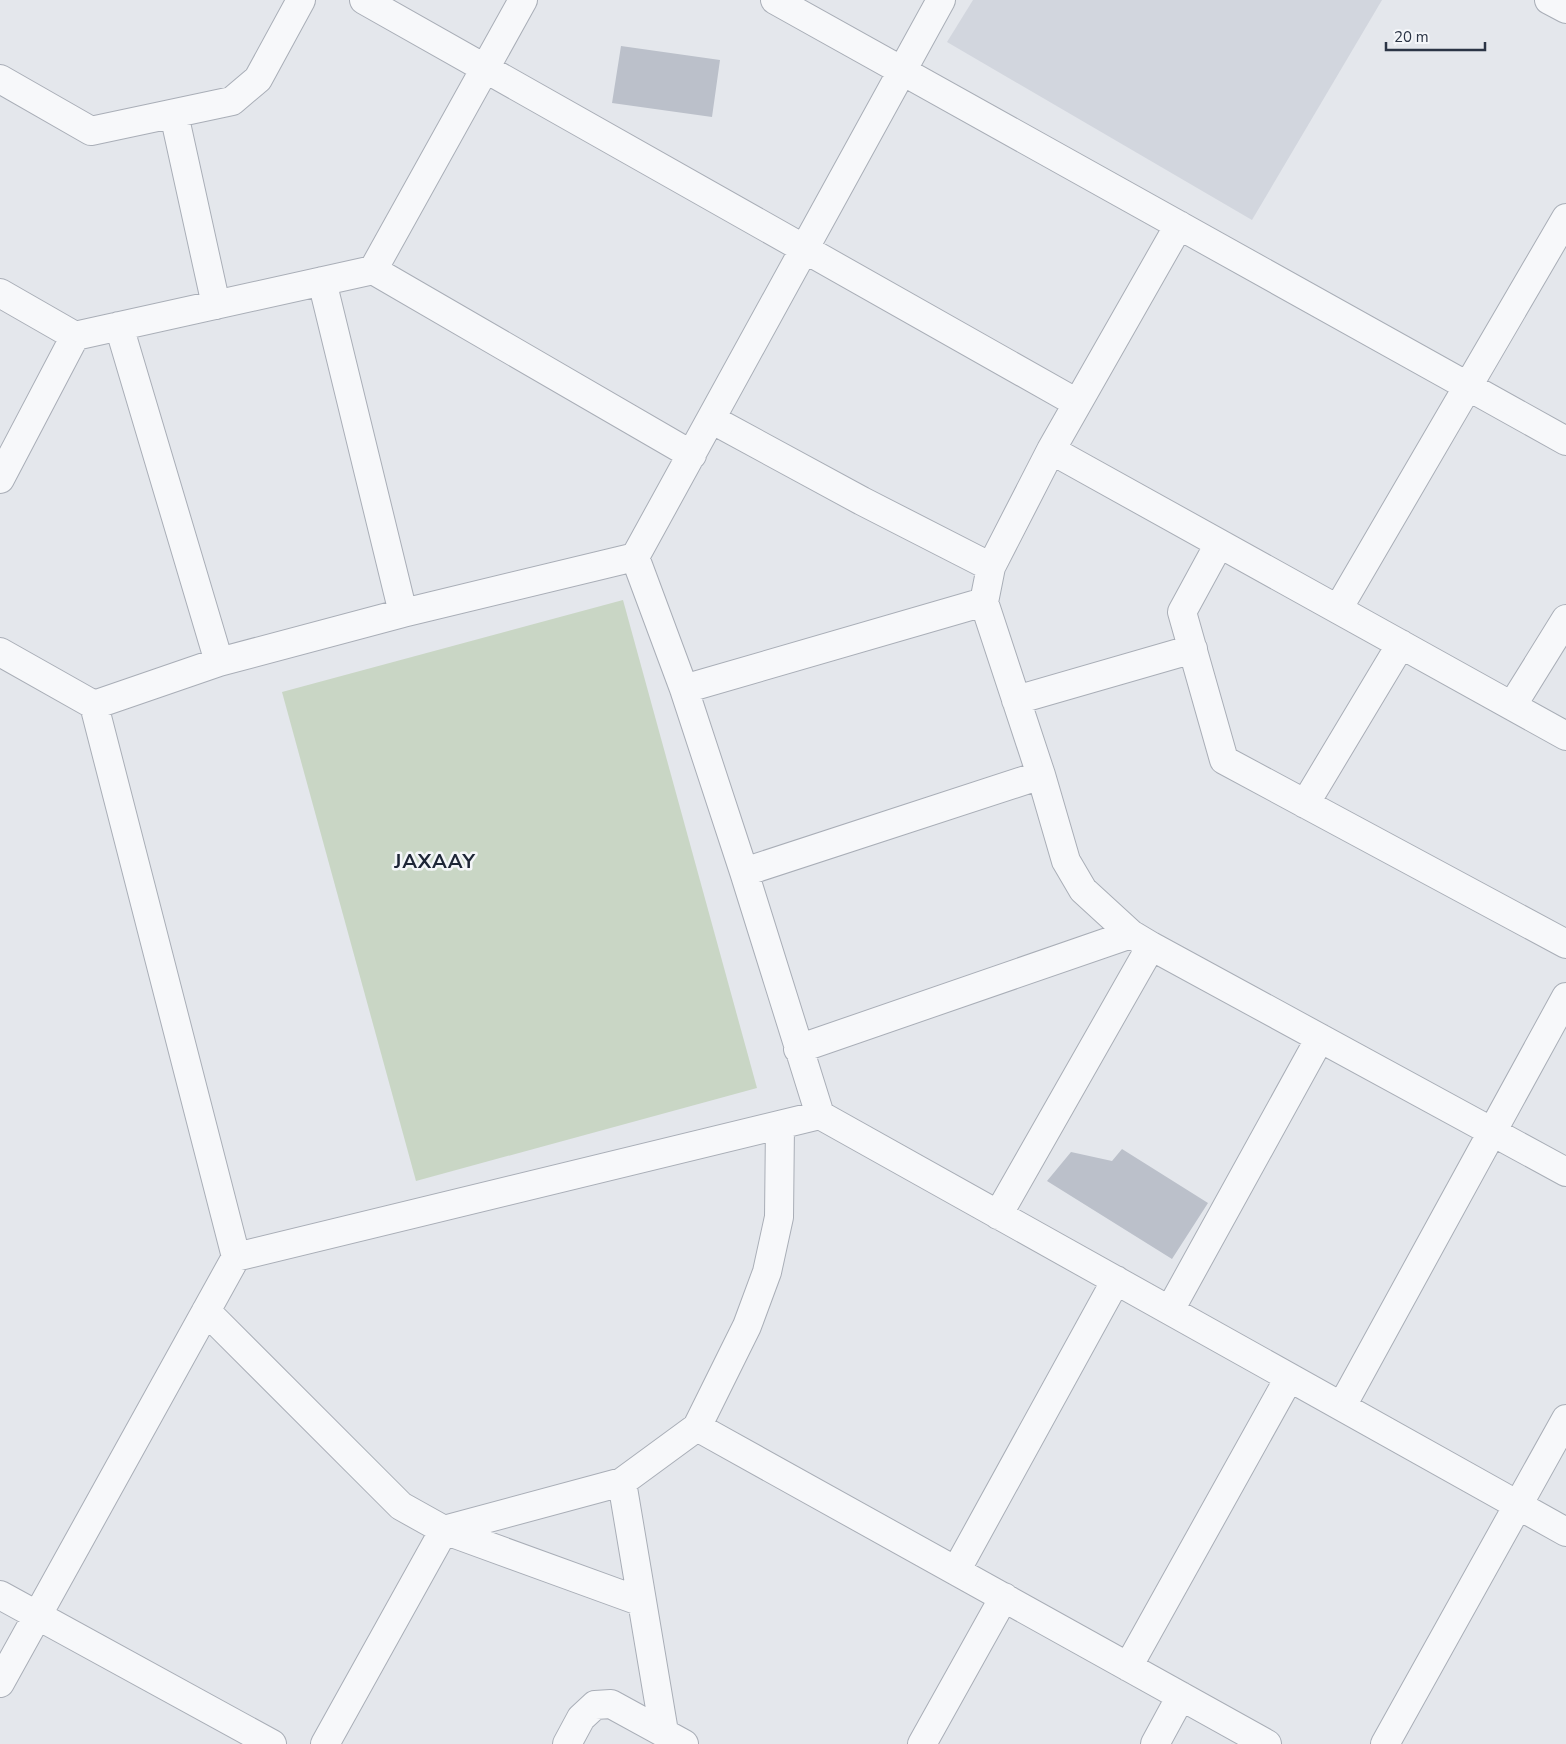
<svg xmlns="http://www.w3.org/2000/svg" width="1566" height="1744" font-family="'Nunito Sans',sans-serif">
<rect width="100%" height="100%" fill="#e4e7ec"/>
<path fill="#d2d6de" d="M 973,0 L 1382,0 L 1252,220 L 947,42 Z"/>
<path fill="#c9d6c5" d="M 623,600 L 757,1088 L 416,1181 L 282,692 Z"/>
<path fill="#bbc0ca" d="M 621,46 L 720,60 L 712,117 L 612,103 Z
M 1122,1149 L 1208,1203 L 1172,1259 L 1047,1181 L 1071,1152 L 1112,1161 Z"/>
<g fill="none" stroke-linecap="round" stroke-linejoin="round">
<defs>
<path id="street" d="M 364,0 L 1077,403
M 775,0 L 1566,441
M 1549,0 L 1566,9
M 0,79 L 91,131 L 232,101 L 258,79 L 301,0
M 174,114 L 216,305
M 1179,225 L 1051,450 L 991,567 L 984,602 L 1041,775 L 1066,861 L 1083,890 L 1131,934 L 1151,946 L 1566,1172
M 373,270 L 523,0
M 322,281 L 403,613
M 0,293 L 75,336 L 373,270 L 692,455
M 119,326 L 219,662
M 711,419 L 862,501 L 991,567
M 1051,450 L 1566,736
M 0,479 L 75,336
M 1219,544 L 1182,612 L 1224,760 L 1566,944
M 635,557 L 684,689 L 744,872 L 820,1115 L 1566,1532
M 1338,609 L 1566,218
M 0,652 L 94,705 L 236,1257 L 820,1115
M 684,689 L 984,602
M 1016,700 L 1193,649
M 94,705 L 219,662 L 403,613 L 635,557 L 941,0
M 1512,706 L 1566,619
M 1305,804 L 1401,644
M 744,872 L 1041,775
M 798,1049 L 1131,934
M 998,1215 L 1151,946
M 1170,1310 L 1320,1038
M 206,1311 L 401,1506 L 444,1530 L 642,1602
M 1342,1406 L 1566,997
M 697,1427 L 1267,1744
M 622,1482 L 664,1732
M 956,1571 L 1116,1280
M 0,1595 L 272,1744
M 1128,1667 L 1289,1378
M 0,1683 L 236,1257
M 325,1744 L 444,1530 L 622,1482 L 697,1427 L 747,1326 L 767,1272 L 779,1217 L 780,1125
M 567,1744 L 581,1718 L 595,1705 L 611,1704 L 684,1744
M 922,1744 L 1004,1597
M 1155,1744 L 1181,1696
M 1385,1744 L 1566,1419"/>
</defs>
<use href="#street" stroke="#a9aeb7" stroke-width="30"/>
<use href="#street" stroke="#f7f8fa" stroke-width="28"/>
</g>
<g text-anchor="middle" stroke-width="5" stroke-linejoin="round" paint-order="stroke">
<g font-size="20" font-weight="bold" letter-spacing="1" fill="#1d2536" stroke="#f4f6f9">
<text x="435" y="868">JAXAAY</text>
</g>
</g>
<path d="M1386 42v8h99v-8" fill="none" stroke="#2b3445" stroke-width="2.5"/>
<text x="1394" y="42" font-size="15" fill="#2b3445" stroke="#f4f6f9" stroke-width="4" paint-order="stroke">20 m</text>
</svg>
